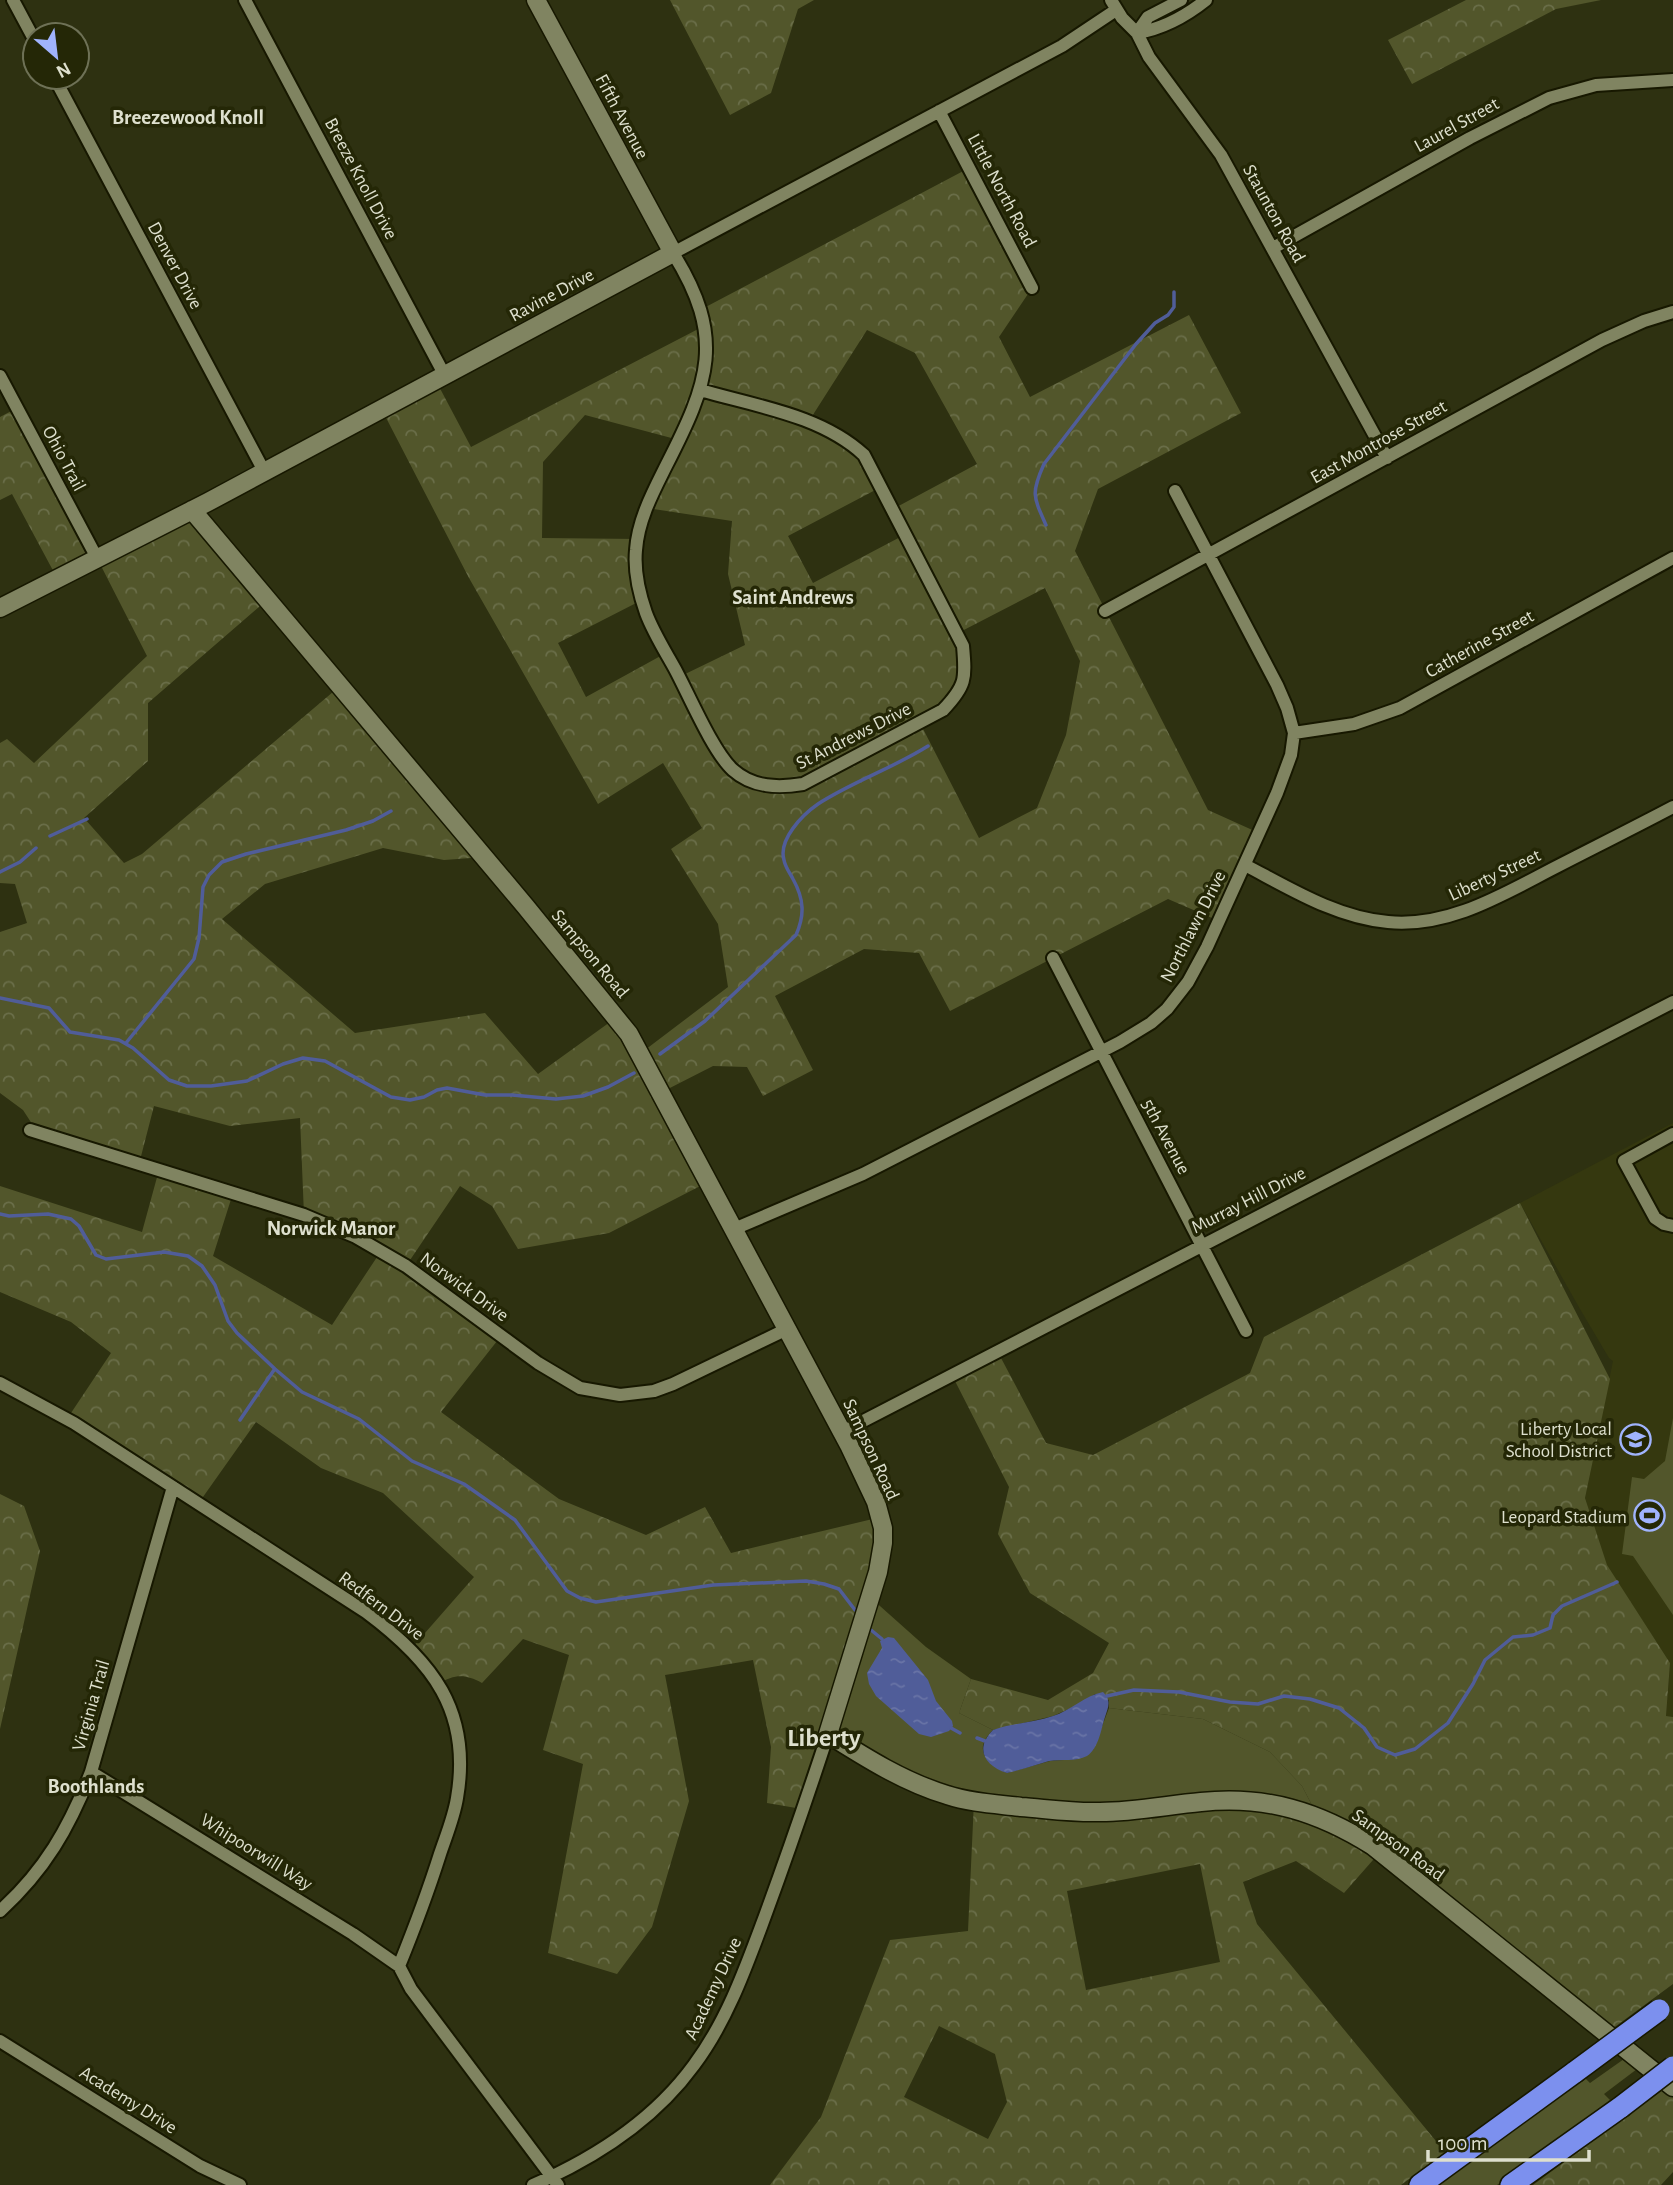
<svg xmlns="http://www.w3.org/2000/svg" width="1673" height="2185" font-family="'Alegreya Sans',sans-serif">
<defs>
<pattern id="forest-crowns" width="20" height="18" patternUnits="userSpaceOnUse" patternTransform="scale(1.75)"><rect width="20" height="18" fill="#52562b"/><path d="M2 6a3 3 0 1 1 6 0M12 15a3 3 0 1 1 6 0" fill="none" stroke="#6a6e49"/></pattern>
<pattern id="water-ripples" width="26" height="14" patternUnits="userSpaceOnUse" patternTransform="scale(1.75)"><rect width="26" height="14" fill="#505d99"/><path d="M2 4q2-2 4 0t4 0M15 11q2-2 4 0t4 0" fill="none" stroke="#6974a6"/></pattern>
</defs>
<rect width="100%" height="100%" fill="#2e3111"/>
<path fill="#35380f" d="M 1673,1123 L 1673,1717 L 1666,1716 L 1670,1663 L 1606,1565 L 1585,1498 L 1613,1361 L 1609,1358 L 1580,1309 L 1520,1203 Z"/>
<path fill="#52562b" d="M 1673,1418 L 1673,1615 L 1633,1556 L 1622,1554 L 1632,1477 L 1644,1479 L 1665,1461 Z
M 871,1598 L 926,1647 L 971,1679 L 959,1713 L 993,1730 C 972,1750 987,1764 1007,1773 L 1050,1761 L 1077,1759 L 1093,1750 L 1109,1708 L 1203,1719 L 1270,1752 L 1302,1786 L 1317,1815 L 1052,1810 L 914,1783 L 831,1726 Z
M 1624,2059 L 1637,2069 L 1604,2094 L 1610,2100 L 1497,2185 L 1433,2185 L 1584,2077 L 1590,2083 Z"/>
<path fill="url(#forest-crowns)" fill-rule="evenodd" d="M 670,0 L 814,0 L 798,9 L 771,93 L 730,115 Z
M 1466,0 L 1601,0 L 1556,9 L 1412,84 L 1388,40 Z
M 969,168 L 1032,288 L 999,337 L 1030,397 L 1189,315 L 1241,413 L 1098,489 L 1075,551 L 1208,810 L 1259,833 L 1219,921 L 1168,899 L 950,1011 L 919,953 L 864,949 L 775,996 L 813,1070 L 763,1096 L 747,1067 L 713,1066 L 662,1092 L 708,1182 L 609,1233 L 518,1249 L 492,1206 L 460,1186 L 406,1266 L 501,1336 L 441,1412 L 559,1499 L 646,1535 L 705,1507 L 731,1553 L 881,1517 L 883,1528 L 802,1809 L 767,1803 L 771,1747 L 753,1660 L 665,1675 L 689,1801 L 652,1927 L 617,1974 L 548,1953 L 583,1764 L 543,1750 L 569,1655 L 523,1639 L 482,1683 C 465,1674 455,1674 438,1684 L 411,1649 L 474,1577 L 383,1493 L 321,1468 L 256,1422 L 198,1504 L 67,1419 L 111,1353 L 71,1322 L 0,1292 L 0,1186 L 142,1232 L 159,1170 L 233,1193 L 213,1256 L 332,1325 L 381,1251 L 304,1215 L 300,1118 L 230,1126 L 154,1106 L 139,1164 L 38,1133 L 23,1110 L 0,1093 L 0,932 L 27,923 L 15,884 L 0,883 L 0,743 L 7,739 L 34,763 L 147,656 L 97,558 L 57,578 L 12,494 L 0,500 L 0,417 L 17,408 L 97,557 L 192,510 L 267,600 L 148,703 L 148,761 L 84,818 L 124,863 L 142,854 L 340,686 L 484,857 L 444,860 L 383,848 L 265,884 L 222,919 L 355,1033 L 485,1013 L 538,1074 L 617,1017 L 641,1053 L 728,987 L 718,924 L 671,849 L 702,828 L 663,763 L 598,804 L 469,578 L 381,408 L 435,379 L 471,447 L 704,326 L 700,310 ZM 867,330 L 915,353 L 977,464 L 893,509 L 906,534 L 813,583 L 788,536 L 881,487 L 846,439 L 809,421 ZM 585,415 L 679,440 L 647,508 L 732,521 L 728,574 L 745,645 L 679,677 L 666,653 L 586,697 L 558,643 L 642,600 L 638,539 L 542,538 L 543,462 ZM 1045,588 L 1080,661 L 1066,735 L 1037,808 L 979,838 L 920,723 L 961,692 L 958,633 Z
M 1520,1203 L 1610,1379 L 1585,1498 L 1607,1565 L 1670,1663 L 1666,1716 L 1673,1717 L 1673,1984 L 1612,2029 L 1314,1809 L 1302,1786 L 1270,1752 L 1203,1719 L 1109,1708 L 1109,1700 L 1095,1694 L 1080,1704 L 1053,1716 L 993,1730 L 959,1713 L 971,1679 L 1048,1700 L 1093,1673 L 1109,1643 L 1030,1593 L 998,1534 L 1009,1487 L 955,1381 L 1001,1358 L 1046,1443 L 1093,1455 L 1250,1373 L 1264,1337 Z
M 0,1494 L 24,1506 L 40,1551 L 0,1729 Z
M 974,1801 L 1052,1810 L 1263,1803 L 1380,1852 L 1344,1893 L 1296,1861 L 1243,1882 L 1257,1924 L 1445,2152 L 1401,2185 L 770,2185 L 821,2117 L 890,1940 L 968,1931 ZM 1200,1864 L 1220,1962 L 1086,1990 L 1067,1891 ZM 939,2026 L 995,2054 L 1007,2102 L 988,2139 L 904,2097 Z
M 1664,2089 L 1673,2096 L 1673,2172 L 1661,2185 L 1533,2185 Z"/>
<path fill="url(#water-ripples)" d="M 888,1637 L 894,1638 L 928,1680 L 936,1701 L 952,1721 L 953,1726 L 949,1731 L 931,1737 L 919,1734 L 876,1696 L 869,1684 L 867,1673 L 882,1648 L 880,1641 Z
M 1103,1692 C 1112,1701 1108,1707 1105,1717 C 1101,1729 1099,1748 1087,1756 C 1076,1762 1061,1759 1049,1761 C 1035,1765 1021,1770 1007,1773 C 985,1766 974,1749 993,1730 C 1012,1723 1033,1723 1053,1716 C 1070,1711 1086,1695 1103,1692 Z"/>
<g fill="none" stroke-linecap="round" stroke-linejoin="round">
<path stroke="#505d99" stroke-width="3.5" d="M 1046,525 C 1033,496 1031,493 1044,464 L 1136,344 L 1155,323 L 1168,315 L 1174,307 L 1174,292
M 50,836 L 87,819
M 0,872 L 20,862 L 36,848
M 0,998 L 49,1008 L 70,1032 L 119,1040 L 133,1048 L 169,1080 L 187,1086 L 211,1086 L 247,1081 L 283,1064 L 303,1058 L 325,1061 L 391,1097 L 410,1100 L 424,1097 L 437,1090 L 447,1088 L 485,1095 L 512,1095 L 556,1099 L 583,1096 L 608,1087 L 634,1073
M 126,1043 L 194,959 L 199,938 L 203,887 L 209,875 L 222,862 L 246,854 L 346,830 L 373,821 L 391,811
M 660,1054 L 705,1021 L 796,935 C 805,915 804,899 793,879 C 790,873 785,867 784,860 C 778,840 802,815 818,804 C 852,782 893,768 928,746
M 0,1214 L 9,1216 L 48,1214 L 71,1219 L 79,1226 L 96,1255 L 106,1259 L 164,1252 L 188,1256 L 202,1266 L 215,1285 L 228,1321 L 237,1333 L 275,1369 L 302,1392 L 359,1419 L 412,1461 L 464,1484 L 515,1520 L 567,1591 L 580,1598 L 596,1602 L 713,1585 L 806,1581 L 824,1584 L 839,1589 L 855,1610
M 240,1420 L 274,1370
M 871,1630 L 882,1639
M 1107,1696 L 1134,1690 L 1179,1692 L 1230,1702 L 1258,1704 L 1284,1696 L 1310,1699 L 1339,1708 L 1364,1728 L 1377,1747 L 1395,1755 L 1415,1749 L 1448,1723 L 1473,1684 L 1485,1660 L 1513,1637 L 1533,1635 L 1550,1628 L 1553,1615 L 1562,1606 L 1617,1582
M 951,1728 L 960,1733
M 977,1738 L 985,1741"/>
<defs>
<path id="street" d="M 13,0 L 35,41
M 245,0 L 444,374
M 1111,0 L 1122,18 L 1137,33 L 1149,57 L 1221,155 L 1387,458
M 1137,33 C 1161,29 1186,16 1206,0
M 1137,33 L 1148,17 L 1181,0
M 54,77 L 264,471
M 939,111 L 1032,288
M 1273,248 L 1470,138 L 1549,98 L 1596,85 L 1673,80
M 0,376 L 97,558
M 700,390 C 755,406 821,415 864,455 L 963,646 C 966,679 966,686 943,710 L 803,784 C 779,788 753,788 733,770 C 713,752 689,695 675,669 C 665,651 653,632 646,613 C 639,593 634,571 636,550 C 638,520 653,492 666,466 C 709,382 726,338 673,253 L 1062,46 L 1116,10
M 1105,611 L 1602,340 L 1644,321 L 1673,312
M 1294,733 L 1354,724 L 1400,708 L 1673,558
M 1245,865 C 1289,888 1337,918 1388,922 C 1450,928 1505,893 1558,866 C 1597,846 1635,827 1673,807
M 1053,958 L 1246,1331
M 30,1130 L 304,1215 L 356,1237 L 406,1266 L 538,1363 L 580,1388 L 620,1395 L 654,1391 L 673,1384 L 787,1329
M 1673,1134 L 1624,1161 L 1655,1218 L 1664,1224 L 1673,1226
M 734,1229 L 863,1174 L 1120,1042 L 1151,1023 L 1167,1009 L 1188,982 L 1207,947 L 1277,793 L 1291,755 L 1294,733 L 1287,708 L 1277,685 L 1175,491
M 0,1383 L 74,1423 L 366,1612 C 432,1661 472,1711 457,1798 C 454,1817 446,1836 440,1854 C 428,1892 414,1929 399,1966 L 411,1989 L 558,2185
M 842,1432 L 1673,1002
M 91,1772 L 353,1934 L 399,1966
M 0,1911 C 45,1870 69,1828 91,1772 L 173,1487
M 0,2041 L 200,2166 L 240,2185
M 533,2185 C 595,2158 654,2120 694,2065 C 727,2021 746,1967 765,1916 C 787,1856 808,1795 828,1734"/>
<path id="secondary" d="M 192,510 L 526,907 L 629,1034 L 849,1445 L 876,1502 L 883,1528 L 883,1543 L 878,1572 L 828,1734 C 866,1758 904,1782 947,1795 C 971,1803 996,1804 1021,1807 C 1047,1809 1074,1813 1100,1812 C 1134,1812 1168,1805 1201,1802 C 1266,1795 1319,1812 1373,1846 L 1673,2087
M 0,608 L 208,502 L 673,253 L 536,0"/>
<path id="highway" d="M 1420,2185 L 1575,2072
M 1511,2185 L 1621,2107"/>
</defs>
<use href="#street" stroke="#171800" stroke-width="16"/>
<use href="#secondary" stroke="#171800" stroke-width="21"/>
<use href="#highway" stroke="#171800" stroke-width="24"/>
<use href="#street" stroke="#808461" stroke-width="12"/>
<use href="#secondary" stroke="#808461" stroke-width="18"/>
<use href="#highway" stroke="#7c90ee" stroke-width="21"/>
<defs>
<path id="highway-bridge" d="M 1575,2072 L 1659,2010
M 1621,2107 L 1673,2067"/>
</defs>
<use href="#highway-bridge" stroke="#171800" stroke-width="24" stroke-linecap="butt"/>
<use href="#highway-bridge" stroke="#7c90ee" stroke-width="21"/>
</g>
<defs>
<symbol id="school-ring" viewBox="-11 -11 22 22"><circle r="9.5" fill="#242706" stroke="#a0b3fd" stroke-width="1.5"/><path d="M0-5L7-2L0 1L-7-2ZM-4 1L0 2.5L4 1V4Q0 6-4 4Z" fill="#a0b3fd"/></symbol>
<symbol id="stadium-ring" viewBox="-11 -11 22 22"><circle r="9.5" fill="#242706" stroke="#a0b3fd" stroke-width="1.5"/><path d="M0-5a6.5 5 0 1 0 0 10a6.5 5 0 1 0 0-10ZM-3.5-1.8h7v3.6h-7Z" fill="#a0b3fd"/></symbol>
</defs>
<g fill-rule="evenodd">
<use href="#school-ring" x="1618" y="1422" width="35" height="35"/>
<use href="#stadium-ring" x="1632" y="1498" width="35" height="35"/>
</g>
<g text-anchor="middle" stroke-width="7" stroke-linejoin="round" paint-order="stroke">
<g font-size="19" fill="#dee0ce" stroke="#242706">
<text transform="translate(623 116) rotate(62)" y="7">Fifth Avenue</text>
<text transform="translate(1456 124) rotate(-29)" y="7">Laurel Street</text>
<text transform="translate(362 178) rotate(62)" y="7">Breeze Knoll Drive</text>
<text transform="translate(1003 190) rotate(62)" y="7">Little North Road</text>
<text transform="translate(1275 213) rotate(61)" y="7">Staunton Road</text>
<text transform="translate(176 265) rotate(62)" y="7">Denver Drive</text>
<text transform="translate(551 294) rotate(-28)" y="7">Ravine Drive</text>
<text transform="translate(1378 441) rotate(-29)" y="7">East Montrose Street</text>
<text transform="translate(65 458) rotate(62)" y="7">Ohio Trail</text>
<text transform="translate(1479 643) rotate(-29)" y="7">Catherine Street</text>
<text transform="translate(853 735) rotate(-27)" y="7">St Andrews Drive</text>
<text transform="translate(1494 874) rotate(-25)" y="7">Liberty Street</text>
<text transform="translate(1192 926) rotate(-63)" y="7">Northlawn Drive</text>
<text transform="translate(591 953) rotate(50)" y="7">Sampson Road</text>
<text transform="translate(1167 1136) rotate(62)" y="7">5th Avenue</text>
<text transform="translate(1248 1199) rotate(-27)" y="7">Murray Hill Drive</text>
<text transform="translate(465 1286) rotate(36)" y="7">Norwick Drive</text>
<text transform="translate(872 1449) rotate(65)" y="7">Sampson Road</text>
<text transform="translate(382 1605) rotate(37)" y="7">Redfern Drive</text>
<text transform="translate(90 1705) rotate(-74)" y="7">Virginia Trail</text>
<text transform="translate(1399 1844) rotate(36)" y="7">Sampson Road</text>
<text transform="translate(257 1851) rotate(32)" y="7">Whipoorwill Way</text>
<text transform="translate(712 1988) rotate(-65)" y="7">Academy Drive</text>
<text transform="translate(129 2099) rotate(32)" y="7">Academy Drive</text>
</g>
<g font-size="19" fill="#dee0ce" stroke="#242706" text-anchor="end">
<text x="1612" y="1435">Liberty Local<tspan x="1612" dy="22">School District</tspan></text>
<text x="1627" y="1523">Leopard Stadium</text>
</g>
<g font-size="21" font-weight="bold" fill="#dee0ce" stroke="#242706">
<text x="188" y="124">Breezewood Knoll</text>
<text x="793" y="604">Saint Andrews</text>
<text x="331" y="1235">Norwick Manor</text>
<text x="96" y="1793">Boothlands</text>
</g>
<g font-size="26" font-weight="bold" fill="#dee0ce" stroke="#242706">
<text x="824" y="1746">Liberty</text>
</g>
</g>
<g transform="translate(56 56) rotate(152)"><circle r="33" fill="#242706" stroke="#6e7156" stroke-width="2"/>
<path d="M0-5L12 26L0 18L-12 26Z" fill="#a0b3fd"/>
<text y="-10" font-size="19" font-weight="bold" text-anchor="middle" fill="#dee0ce">N</text>
</g>
<path d="M1428 2150v10h161v-10" fill="none" stroke="#dee0ce" stroke-width="3.5"/>
<text x="1438" y="2150" font-size="21" fill="#dee0ce" stroke="#242706" stroke-width="5" paint-order="stroke">100 m</text>
</svg>
